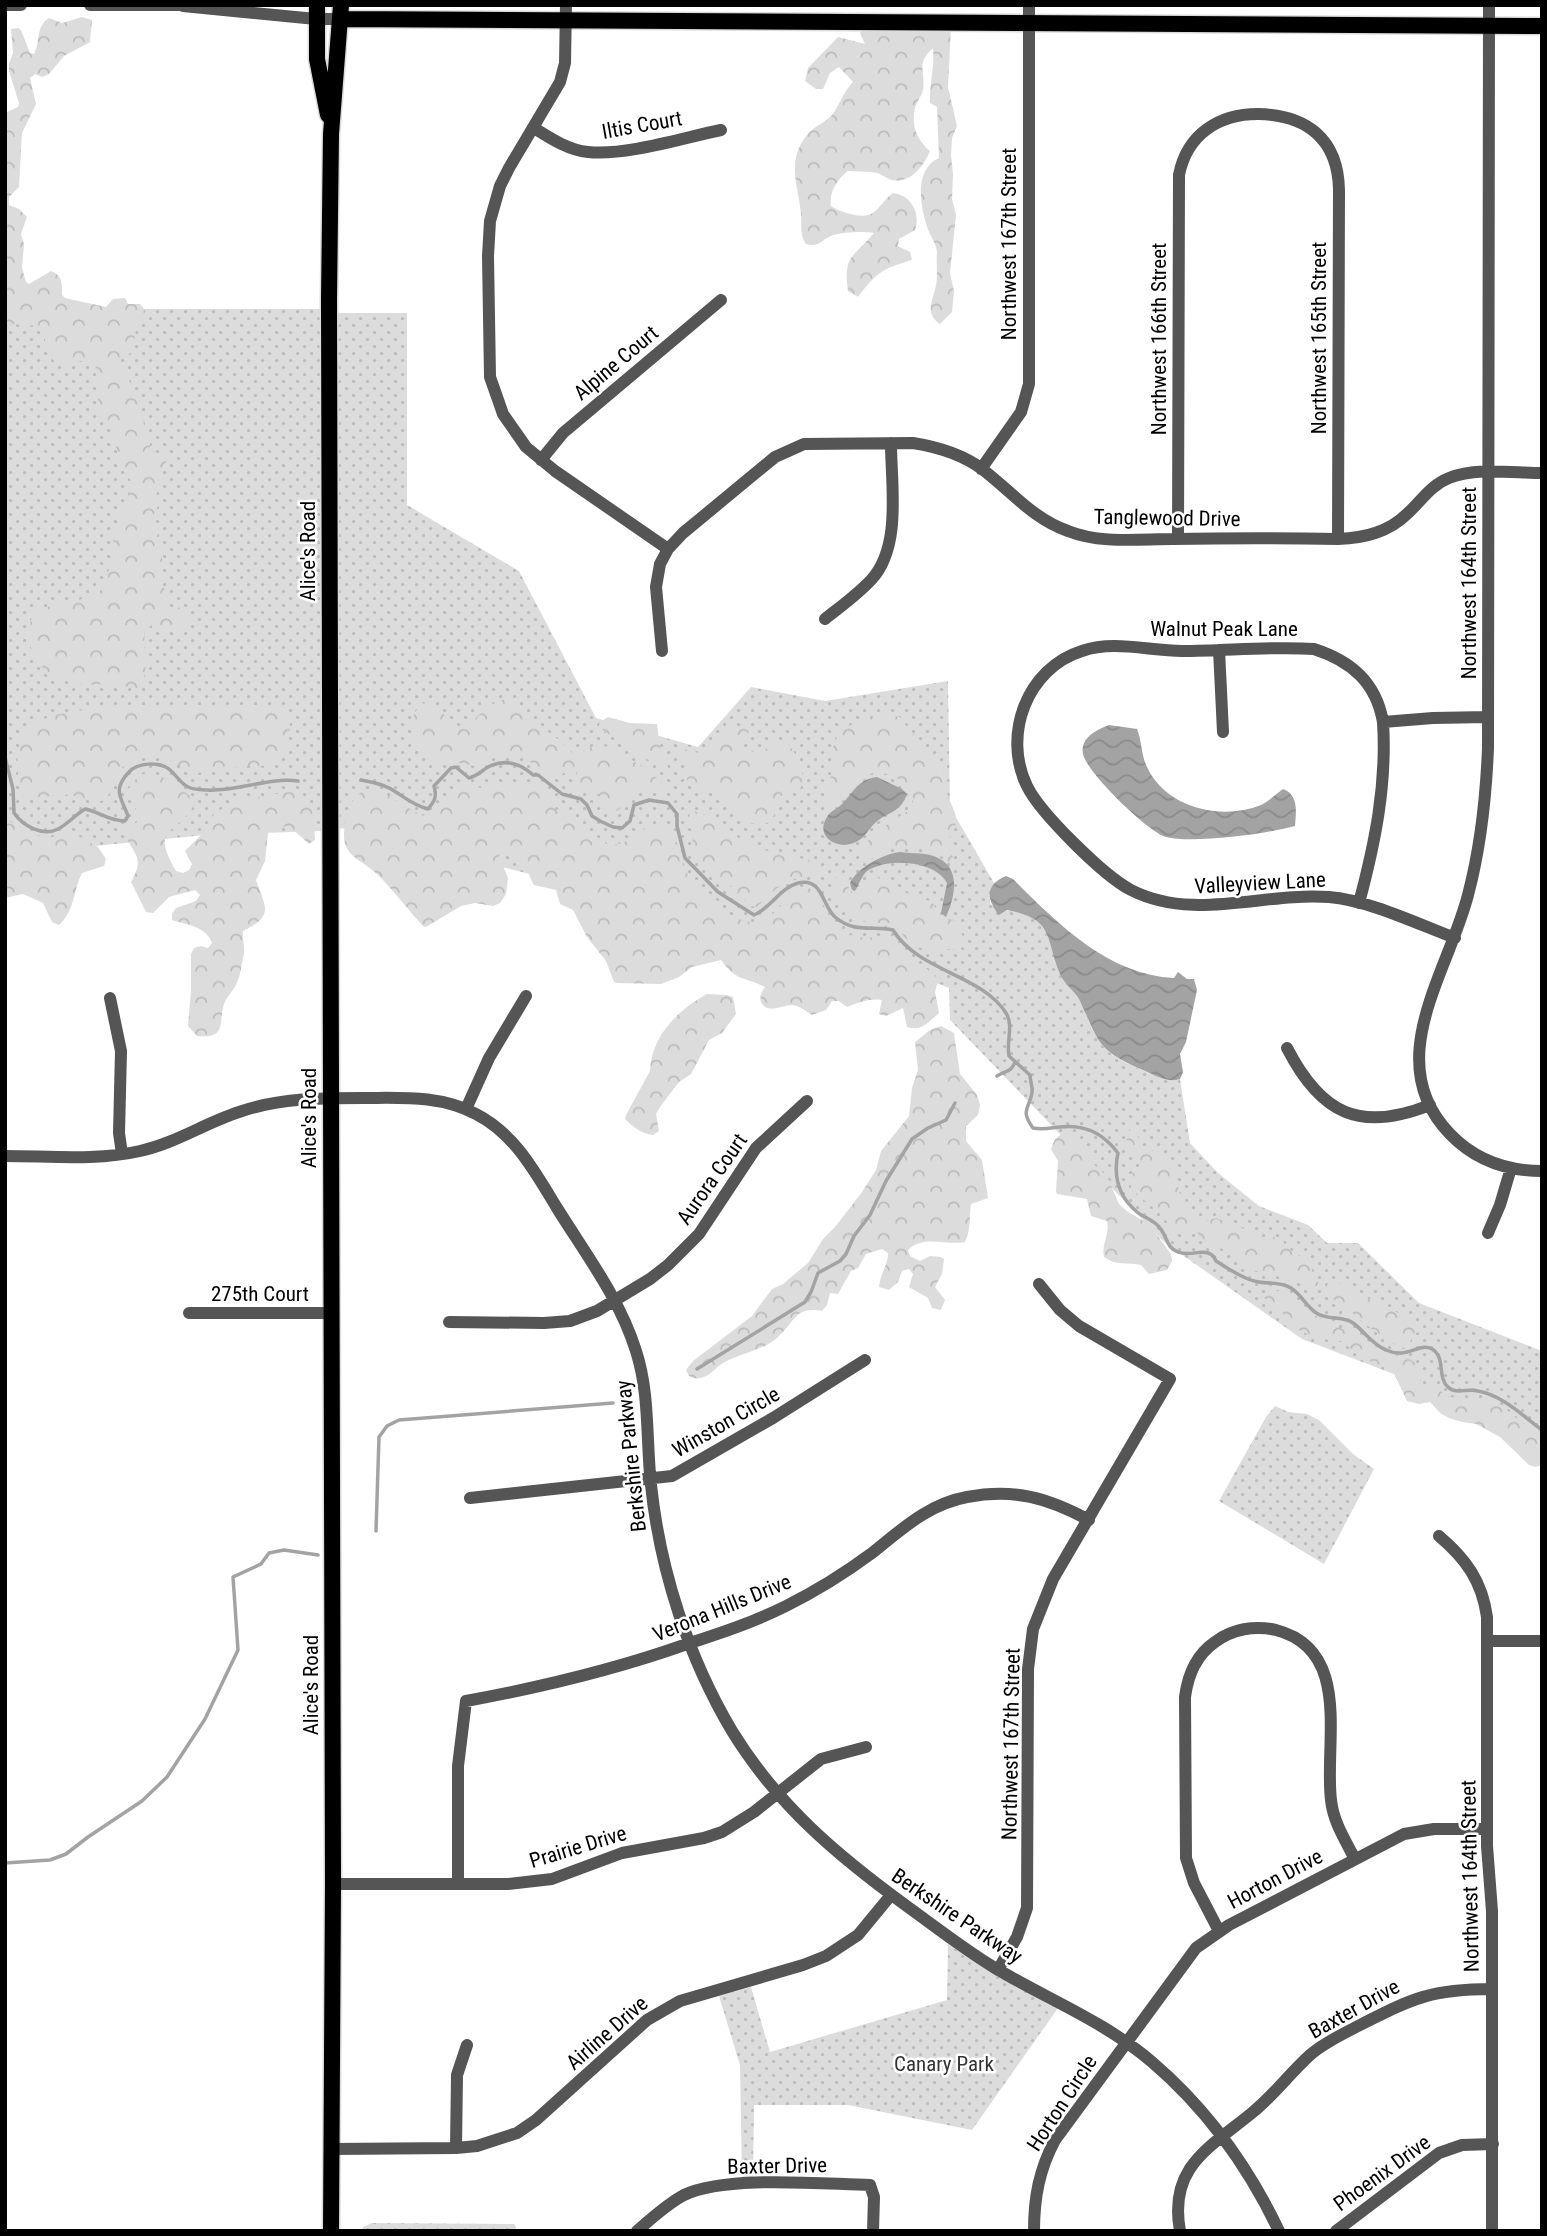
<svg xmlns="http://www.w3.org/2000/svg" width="1547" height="2236" font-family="'Roboto Condensed',sans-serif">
<defs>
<pattern id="grass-dots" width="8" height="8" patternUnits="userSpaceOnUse" patternTransform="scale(1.75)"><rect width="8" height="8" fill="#dcdcdc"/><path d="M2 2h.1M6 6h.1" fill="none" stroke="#bbb" stroke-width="1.8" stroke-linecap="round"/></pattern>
<pattern id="forest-crowns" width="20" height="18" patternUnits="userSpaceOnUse" patternTransform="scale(1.75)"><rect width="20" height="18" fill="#dcdcdc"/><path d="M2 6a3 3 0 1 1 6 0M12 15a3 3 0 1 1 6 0" fill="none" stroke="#bbb"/></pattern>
<pattern id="water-waves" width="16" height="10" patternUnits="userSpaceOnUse" patternTransform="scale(1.75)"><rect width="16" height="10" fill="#a3a3a3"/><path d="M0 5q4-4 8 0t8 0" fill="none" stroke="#8b8b8b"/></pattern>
</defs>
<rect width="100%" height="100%" fill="#fff"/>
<path fill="url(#grass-dots)" d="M 5,309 L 324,309 L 324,831 L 205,835 L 5,855 Z
M 334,313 L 407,313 L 407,505 L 519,571 L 596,718 L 698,747 L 751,687 L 825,701 L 948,681 L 950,807 L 994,883 L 991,889 L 990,903 L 1000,913 C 1007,909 1013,911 1021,913 C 1054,923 1050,951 1063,977 C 1067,985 1075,990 1079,998 C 1087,1015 1091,1032 1103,1046 C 1114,1059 1130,1064 1144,1071 C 1156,1076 1168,1083 1180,1079 L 1190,1143 L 1218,1173 L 1259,1206 L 1308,1225 L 1327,1243 L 1358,1243 L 1419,1303 L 1542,1351 L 1542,1449 L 1412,1381 L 1302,1339 L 1164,1242 L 950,1020 L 949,988 L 895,966 L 351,829 L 335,828 Z
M 1275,1406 L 1288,1412 L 1307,1414 L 1319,1420 L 1353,1454 L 1374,1469 L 1324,1564 L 1219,1501 L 1266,1417 Z
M 948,1944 L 996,1976 L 1058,2008 L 972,2130 L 848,2105 L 754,2105 L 753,2178 L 742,2178 L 740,2065 L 719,1996 L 751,1987 L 770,2052 L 947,2000 Z
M 372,2223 L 514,2224 L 516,2227 L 516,2231 L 362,2231 L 363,2227 Z"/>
<path fill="url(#forest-crowns)" d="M 82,17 L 92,20 L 90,42 L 64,56 L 49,74 L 42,77 L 35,74 L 30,78 L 36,104 L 22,133 L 19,187 L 9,197 L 9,205 L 19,209 L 27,217 L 21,234 L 24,244 L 22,268 L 26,282 L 29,284 L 51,271 C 63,276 62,283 62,295 L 65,298 L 106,307 L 113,299 L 125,298 L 128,304 L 140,304 L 144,309 L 143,317 L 137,321 L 133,352 L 114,362 L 125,372 L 141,405 L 145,433 L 150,442 L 150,449 L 160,455 L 166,454 L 167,461 L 160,470 L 156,499 L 158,506 L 153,516 L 158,526 L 157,543 L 162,554 L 162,583 L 168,596 L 170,607 L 184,608 L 192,617 C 183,634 167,629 152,625 L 145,630 C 142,648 151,672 139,688 C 129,689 122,684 112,684 C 103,684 93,685 84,684 C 55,682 29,666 29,633 C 29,626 32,618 33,611 L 51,606 L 50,604 L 65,603 L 99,595 C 111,575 110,557 114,536 C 117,518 128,501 132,483 L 119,460 L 112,428 L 99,411 L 97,388 L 100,373 L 91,362 L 84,360 C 47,372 51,357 41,326 L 10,324 L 5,320 L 5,113 L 18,107 L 19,103 L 9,71 L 9,64 L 13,53 L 11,29 L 18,28 L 21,30 L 30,53 L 34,54 C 41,41 35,27 49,18 L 62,23 Z
M 868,22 L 951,28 L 948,87 L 957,126 L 952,138 L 951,155 L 953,174 L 952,199 L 956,215 L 950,273 L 954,291 L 952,312 L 940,324 C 924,313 933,301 936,285 C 938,275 936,263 937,253 C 937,245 932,239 929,232 C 921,211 912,170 939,158 L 937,107 L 930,103 C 929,84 935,67 933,48 C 915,64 926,71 923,90 C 922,95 918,100 916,105 C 910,123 916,139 930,151 C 924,166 910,184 892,180 C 887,179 882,174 877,173 C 868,171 857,172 848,171 C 837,180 829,191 831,206 C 839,212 862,219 871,214 C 880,209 884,199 893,193 C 911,195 921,213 915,230 L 899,239 L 898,246 L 910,252 L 912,260 C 882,269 877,272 858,297 L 848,291 C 843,255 853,258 874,233 C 862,231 845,232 833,235 C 822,239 819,248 806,244 C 799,234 802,225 801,213 C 798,185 786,161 807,135 C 813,127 822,124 829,118 C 837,112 842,93 853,82 L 839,67 L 830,73 L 823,89 L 816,89 L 805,81 L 808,68 L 838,37 L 865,44 L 860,33 Z
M 499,700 L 507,700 L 540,730 L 560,740 L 575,756 C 584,754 590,744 600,745 C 614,747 658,775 665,787 L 661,793 L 634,791 L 628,804 L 616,811 L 610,810 L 597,793 L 576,790 L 574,783 L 578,769 L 572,767 C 543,792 543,759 516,757 C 509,756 497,756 490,759 C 486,761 484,764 481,765 C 474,768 466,763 459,763 C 435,762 422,766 414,737 C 410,722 412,714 422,703 C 442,705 448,724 465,729 L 486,708 Z
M 125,707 L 280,708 C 282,711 286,714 288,717 C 295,729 282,756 275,766 L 247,766 L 197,773 C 186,771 178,763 167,759 C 161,756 152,756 146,757 C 116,764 118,773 107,799 C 92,806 82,796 68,795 C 53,793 37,801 22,795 C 0,708 62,712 125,707 Z
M 883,715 L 900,717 C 910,734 926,744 937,759 C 945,769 943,780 946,791 C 954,814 964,820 946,842 L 954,859 L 948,862 C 937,848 907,845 890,848 C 880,850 875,859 865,861 L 861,855 C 863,836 897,819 912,808 C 914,799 912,790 905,784 C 887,768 863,769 847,789 C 843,794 839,802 833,805 C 829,806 827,805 822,804 L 833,769 L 833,748 L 838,734 L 855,722 Z
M 608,717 L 630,723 L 657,724 L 660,749 L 668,766 L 668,773 L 604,731 L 599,726 L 600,722 Z
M 736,726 L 743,726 L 749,731 L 743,745 L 747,751 L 761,753 L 772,744 L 787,743 C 799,756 809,778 798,792 L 791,793 L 785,789 L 781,794 L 772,821 C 744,832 733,810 718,791 L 698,791 L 687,784 L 687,770 L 678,752 L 684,749 C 722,763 711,733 736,726 Z
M 147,773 L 161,776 L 192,797 L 194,805 C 177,836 149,825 176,871 L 183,873 L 189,870 L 192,864 L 185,851 L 205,831 L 215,812 L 241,800 L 300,790 L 313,811 L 315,840 L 309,844 L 289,826 L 274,828 L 268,833 L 265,861 L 256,880 C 266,908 274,916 243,931 C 242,939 245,946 244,953 C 243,957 240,977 238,980 C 235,989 227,996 224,1004 C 218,1022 228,1039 197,1036 L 188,1026 L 191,991 L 191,954 L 194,948 L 201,946 L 208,948 L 212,943 C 206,926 187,925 172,920 L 172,914 L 176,908 L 196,901 L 200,895 L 195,890 L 169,897 L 153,913 L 146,912 L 131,882 C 147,855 131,854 124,831 L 136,823 L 140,816 L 126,792 L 140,775 Z
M 466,783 L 484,789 L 504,783 L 531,785 L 539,787 L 548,795 L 555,809 L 569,814 L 577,824 L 610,846 L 625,842 C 630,832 649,825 661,826 C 677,836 677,851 684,867 C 693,889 738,932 763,920 C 776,915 785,899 793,889 L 808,887 C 828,903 826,931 858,937 C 870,939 881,935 892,938 L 910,962 L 927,969 L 936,977 L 938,981 L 935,992 L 939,1013 C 929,1022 921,1032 907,1027 L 903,1008 L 886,1016 L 879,1014 L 882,1000 C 869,998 858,1003 847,1007 L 839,1001 L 832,1001 L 826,1010 L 812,1015 C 806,1011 800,1006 792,1005 C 782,1005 767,1015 761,1002 C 759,995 762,992 765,987 C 743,976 737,982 721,960 L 692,967 L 679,977 L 661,984 L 617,983 L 614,982 L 606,961 L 587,937 L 573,910 L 560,904 L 556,890 L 534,885 C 525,869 525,851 501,853 L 499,856 L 508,878 L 506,894 L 500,903 L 493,906 L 475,903 L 461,906 L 426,927 L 423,926 C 409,911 397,895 383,880 C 361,855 335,860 347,816 C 350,804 353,797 364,790 L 387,795 L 422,816 L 435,810 L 459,784 Z
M 691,810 L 711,817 L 740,839 L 772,853 L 815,861 L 826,870 L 823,876 C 786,877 784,881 757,907 L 750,906 L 731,886 L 708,872 L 695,856 L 689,817 Z
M 5,818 L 30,835 L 52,837 L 73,833 L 98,847 L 106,859 L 104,866 L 82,873 C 73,891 75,911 59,925 L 52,922 L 43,903 L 23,894 L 5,898 Z
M 842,875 L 852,894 L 876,877 L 886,882 L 890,888 L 901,890 L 917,899 L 932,901 L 941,919 L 956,920 L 963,937 L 962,947 L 960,950 L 946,949 L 929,953 L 905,938 L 895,923 L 870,923 L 853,918 L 846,906 L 831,891 L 835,878 Z
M 707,994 L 727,995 L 733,997 L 736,1014 L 722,1033 L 709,1040 L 691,1074 L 679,1082 L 660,1107 L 656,1114 L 659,1131 L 653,1135 C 642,1134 633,1127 625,1119 L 626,1115 L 650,1071 C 651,1036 679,1009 707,994 Z
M 941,1026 L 954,1033 L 960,1074 L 977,1095 L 980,1105 L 978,1115 L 966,1126 L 966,1141 L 982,1160 L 988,1198 L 971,1204 C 969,1218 971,1230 965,1242 C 945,1246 924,1234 908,1250 L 910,1256 L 920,1261 L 930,1256 L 941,1257 L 944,1259 L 942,1274 L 935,1287 L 945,1300 L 941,1310 L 932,1308 L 928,1298 L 909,1287 L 913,1274 L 909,1269 L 902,1271 L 898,1282 L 889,1290 L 879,1287 C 880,1274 889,1262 888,1253 L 882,1249 L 866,1254 L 858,1268 L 851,1271 L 838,1294 L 830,1293 L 827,1305 L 822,1311 C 795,1306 795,1322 778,1337 C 763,1351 740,1353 723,1363 C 715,1368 709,1377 700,1378 C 696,1379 693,1378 689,1376 L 686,1370 L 693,1361 L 752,1316 L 772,1289 L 783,1284 L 808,1263 L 823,1239 L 835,1227 L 862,1192 L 876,1170 L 881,1151 L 909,1116 L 912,1088 L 918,1070 L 915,1042 L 930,1030 Z
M 1131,1128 L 1135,1128 L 1141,1145 L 1159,1154 L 1175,1171 L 1179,1192 L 1193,1211 L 1195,1219 L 1202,1222 L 1216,1218 L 1242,1228 L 1263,1239 L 1273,1237 L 1281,1239 L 1288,1248 L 1308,1262 L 1319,1285 L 1313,1287 L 1301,1281 L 1290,1281 L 1267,1273 L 1250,1270 L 1242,1263 L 1237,1251 C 1220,1251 1206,1243 1195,1231 L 1179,1234 L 1172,1232 L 1164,1217 L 1131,1189 L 1131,1174 L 1141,1168 L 1129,1149 L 1126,1137 Z
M 1064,1132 L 1074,1137 L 1087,1152 L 1092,1163 L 1107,1176 L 1119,1204 L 1128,1212 L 1149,1224 L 1171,1254 L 1172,1261 L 1167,1270 L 1149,1274 L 1141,1265 C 1128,1262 1116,1266 1104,1257 C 1101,1245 1110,1234 1107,1221 L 1091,1216 L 1087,1199 L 1057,1194 L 1056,1191 L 1058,1161 L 1051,1149 L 1055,1139 Z
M 1344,1283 L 1382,1307 L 1407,1316 L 1423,1327 L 1423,1331 L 1413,1334 L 1410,1343 L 1405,1348 C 1392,1348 1356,1316 1344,1306 C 1338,1301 1331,1299 1325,1293 L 1324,1290 L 1326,1285 Z
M 1270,1290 L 1284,1292 L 1325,1322 L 1361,1336 L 1383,1352 L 1409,1359 L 1416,1363 L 1421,1382 L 1424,1384 L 1431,1385 L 1450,1397 L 1483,1399 L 1494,1404 L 1508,1411 L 1542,1439 L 1542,1465 L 1535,1467 L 1529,1465 L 1500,1437 L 1476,1424 L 1462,1422 L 1449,1418 L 1440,1413 L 1430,1402 L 1419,1404 L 1407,1401 L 1392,1369 L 1366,1360 L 1341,1341 L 1315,1338 L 1291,1326 L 1282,1312 L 1263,1297 L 1263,1294 Z"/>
<path fill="url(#water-waves)" d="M 1109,725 L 1137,729 C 1142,741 1141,755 1147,767 C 1166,808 1221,821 1261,805 C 1269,801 1276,794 1283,789 C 1299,795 1296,812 1295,826 C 1266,834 1193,844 1166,837 C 1148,832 1087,773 1083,754 C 1080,737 1097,730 1109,725 Z
M 877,777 L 902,789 L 907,794 C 900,814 888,811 875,823 C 868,829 865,838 856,842 C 838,851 814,837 827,817 C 830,811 839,808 843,803 C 854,791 859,779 877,777 Z
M 900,852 C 912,854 927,852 938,858 C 962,869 954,899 946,917 L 941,913 L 947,883 C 935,860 885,857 866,872 C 862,876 858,886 855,891 L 852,890 L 850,883 C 857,868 883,854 900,852 Z
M 1006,876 L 1013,879 C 1057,923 1108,975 1174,978 L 1178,972 L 1187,979 L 1194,979 L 1197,990 L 1186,1042 L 1180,1054 L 1183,1072 L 1180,1079 C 1168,1083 1156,1076 1145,1071 C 1096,1050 1100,1044 1079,999 C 1074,990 1064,984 1060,974 C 1045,938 1055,919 1007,910 L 999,915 C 987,900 984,885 1006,876 Z"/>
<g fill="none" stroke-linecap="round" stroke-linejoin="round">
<path stroke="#a3a3a3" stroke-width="3.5" d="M 5,757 L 13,789 L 14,813 C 23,826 43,837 58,829 C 68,824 76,814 85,809 C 100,812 108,821 125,821 L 128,816 C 121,797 112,790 129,772 C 138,762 159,762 169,769 C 175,774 179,781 185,785 C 190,789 200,790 206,790 C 237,792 267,777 298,781
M 361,780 C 371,782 380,783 389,788 C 404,796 410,804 428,809 C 435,801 437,796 434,786 L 451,768 L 456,767 L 469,778 C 478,776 482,770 490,766 C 506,759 521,764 533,775 L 538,775 L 562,794 L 581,799 L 587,805 L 592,816 L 600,821 L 613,827 L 622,828 L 630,821 L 634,805 L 649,800 L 668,803 L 677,814 L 677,826 L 685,858 L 718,892 L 754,915 C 771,908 780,888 798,883 C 823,877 822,906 835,917 C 855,934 873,925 893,930 C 919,972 981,974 1006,1013 C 1014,1026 1006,1041 1009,1056 L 1030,1075 C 1030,1080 1033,1088 1032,1093 C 1029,1109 1020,1110 1033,1128 C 1043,1130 1050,1128 1060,1127 C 1085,1124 1103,1133 1118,1153 C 1113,1176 1118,1196 1137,1212 C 1144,1218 1153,1219 1159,1227 C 1167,1235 1166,1248 1178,1252 C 1192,1258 1209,1244 1216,1261 C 1229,1269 1245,1280 1259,1282 C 1270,1284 1281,1282 1291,1288 C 1301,1294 1307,1308 1318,1314 C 1329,1320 1344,1316 1353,1323 C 1364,1331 1373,1345 1386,1350 C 1408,1360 1418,1342 1432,1349 C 1446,1357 1437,1378 1448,1387 C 1456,1395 1468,1388 1478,1391 C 1502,1395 1523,1416 1542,1430
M 997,1076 C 1006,1070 1011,1073 1015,1062
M 697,1369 L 805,1302 L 811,1292 L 818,1273 L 840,1261 L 846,1254 L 854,1236 L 870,1215 L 886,1181 L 912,1139 L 928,1128 L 946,1120 L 955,1103
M 376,1531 L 379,1437 L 387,1426 L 399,1420 L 613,1403
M 5,1863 L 50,1860 L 66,1854 L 88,1837 L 142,1801 L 167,1777 L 205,1719 L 238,1650 L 233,1577 L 261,1564 L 269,1553 L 284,1550 L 318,1555"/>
<defs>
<path id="major" d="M 317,5 L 317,59 L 328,115
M 342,19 L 1542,26
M 331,2231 L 333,1884 L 329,299 L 331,134 L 341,5"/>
</defs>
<use href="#major" stroke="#dbdbdb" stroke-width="19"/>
<path stroke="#555" stroke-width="12" d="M 5,5 L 21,5
M 90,5 L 188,5
M 566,5 L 565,63 L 560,82 L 509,168 L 500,186 L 490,221 L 488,256 L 490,377 L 503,414 L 526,447 L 555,471 L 668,549
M 1489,5 L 1488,748 C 1486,798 1481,846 1468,895 C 1448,973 1380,1062 1450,1134 C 1475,1160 1507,1171 1542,1171
M 183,6 L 316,19 L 342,19
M 534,128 C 550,138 568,150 588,152 C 626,156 682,138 721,130
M 541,460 L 563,433 L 721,300
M 981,469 L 1021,412 L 1029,384 L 1029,5
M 1178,539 L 1179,175 C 1187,134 1219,114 1258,114 C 1307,115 1338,139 1339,190 L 1338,539
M 825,619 C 840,607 857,595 871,580 C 902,547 891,485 891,443
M 1219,650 L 1223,732
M 662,651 L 656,587 L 660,564 L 668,549 L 683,533 L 775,457 L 804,444 L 913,443 C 938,447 962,454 982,469 C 1011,491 1033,519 1068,531 C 1100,544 1139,539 1173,539 C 1228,538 1283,538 1338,539 C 1365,538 1389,532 1408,513 C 1422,500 1431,485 1449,478 C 1477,467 1513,473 1542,473
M 1359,903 C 1375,843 1387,785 1383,722
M 1455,938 C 1418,924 1368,900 1329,897 C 1263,892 1194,922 1131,890 C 1104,876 1040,813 1027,786 C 1002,735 1027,668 1082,651 C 1114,640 1149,651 1182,651 C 1226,651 1270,646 1314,649 C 1351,661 1376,682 1383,722 L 1433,718 L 1488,717
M 110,998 L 121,1051 L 119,1133 L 122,1154
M 1287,1048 C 1321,1114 1360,1133 1430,1105
M 466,1109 L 489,1058 L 526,996
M 5,1156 C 49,1156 97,1161 140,1151 C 176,1143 205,1123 239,1112 C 279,1098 320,1098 363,1098 C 402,1098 440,1095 476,1114 C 515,1134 535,1172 557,1208 C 585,1253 620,1299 636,1351 C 650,1394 646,1440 651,1485 C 660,1570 688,1657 732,1731 C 778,1806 838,1856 908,1907 C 937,1928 965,1950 995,1968 C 1049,2000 1104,2021 1152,2062 C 1207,2109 1248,2166 1279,2231
M 1488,1233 L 1500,1205 L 1511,1168
M 189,1313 L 331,1313
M 449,1322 L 544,1323 L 570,1321 L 597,1311 L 650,1279 L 668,1265 L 699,1234 L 756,1148 L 807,1101
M 470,1498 L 672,1476 L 773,1418 L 865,1360
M 1439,1536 C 1466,1559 1482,1581 1487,1617 L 1487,1846 L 1492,1911 L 1492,2231
M 1487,1641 L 1542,1641
M 333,1884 L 508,1884 L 552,1879 L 622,1853 L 704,1838 L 722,1832 L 754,1812 L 821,1759 L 866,1747
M 458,1884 L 458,1766 L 466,1701 C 542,1687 614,1670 687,1644 C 721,1633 754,1622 786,1606 C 816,1591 845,1573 872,1553 C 901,1530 928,1504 967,1497 C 1014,1488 1048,1498 1089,1520
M 1219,1931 L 1194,1883 L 1186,1858 L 1185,1697 C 1188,1674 1196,1655 1215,1642 C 1232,1629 1255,1625 1276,1630 C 1353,1650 1324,1743 1331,1800 C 1333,1821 1345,1840 1355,1859
M 998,1970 L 1017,1937 L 1027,1908 L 1028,1669 L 1033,1629 L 1053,1579 L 1170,1379 L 1079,1326 L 1060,1310 L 1039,1284
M 456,2148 L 457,2075 L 467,2045
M 332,2149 L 456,2148 L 477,2146 L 517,2133 L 536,2120 L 647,2020 L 680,2001 L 803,1965 L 826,1956 L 858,1935 L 891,1895
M 637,2231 C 652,2218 667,2204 684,2195 C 726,2175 821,2184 870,2185 L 874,2197 L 873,2231
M 1034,2231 C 1034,2198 1039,2170 1055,2140 L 1196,1948 L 1229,1925 L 1404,1834 L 1434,1829 L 1487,1829
M 1180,2231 C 1168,2166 1211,2147 1253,2112 C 1274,2095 1290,2073 1310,2055 C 1325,2042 1343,2034 1360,2025 C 1413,1998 1432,1989 1492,1989
M 1336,2231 L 1439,2153 L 1462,2145 L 1493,2144"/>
<use href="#major" stroke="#000" stroke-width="16"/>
</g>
<g text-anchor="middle" stroke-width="5" stroke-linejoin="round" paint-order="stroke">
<g font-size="21" fill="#000" stroke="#fff">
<text transform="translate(642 125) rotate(-10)" y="7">Iltis Court</text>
<text transform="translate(1009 244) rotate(-90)" y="7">Northwest 167th Street</text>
<text transform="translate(1319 338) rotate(-90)" y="7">Northwest 165th Street</text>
<text transform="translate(1159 339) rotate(-90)" y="7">Northwest 166th Street</text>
<text transform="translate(616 363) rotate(-40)" y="7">Alpine Court</text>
<text transform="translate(1167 518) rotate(1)" y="7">Tanglewood Drive</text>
<text transform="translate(308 551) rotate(-90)" y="7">Alice's Road</text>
<text transform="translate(1469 583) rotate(-90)" y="7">Northwest 164th Street</text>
<text x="1224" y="636">Walnut Peak Lane</text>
<text transform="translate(1260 883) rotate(-3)" y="7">Valleyview Lane</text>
<text transform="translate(309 1118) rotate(-90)" y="7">Alice's Road</text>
<text transform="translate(712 1179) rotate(-55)" y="7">Aurora Court</text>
<text x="260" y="1301">275th Court</text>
<text transform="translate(726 1422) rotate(-30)" y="7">Winston Circle</text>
<text transform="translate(631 1456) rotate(-96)" y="7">Berkshire Parkway</text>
<text transform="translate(722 1608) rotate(-22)" y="7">Verona Hills Drive</text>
<text transform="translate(311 1685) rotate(-90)" y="7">Alice's Road</text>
<text transform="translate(1011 1744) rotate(-89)" y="7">Northwest 167th Street</text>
<text transform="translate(578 1847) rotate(-17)" y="7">Prairie Drive</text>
<text transform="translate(1470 1876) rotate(-91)" y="7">Northwest 164th Street</text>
<text transform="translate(1275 1879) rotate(-28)" y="7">Horton Drive</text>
<text transform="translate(957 1916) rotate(34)" y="7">Berkshire Parkway</text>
<text transform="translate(1354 2009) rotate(-29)" y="7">Baxter Drive</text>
<text transform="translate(607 2033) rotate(-41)" y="7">Airline Drive</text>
<text transform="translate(1062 2103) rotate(-57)" y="7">Horton Circle</text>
<text transform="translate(777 2166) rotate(-1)" y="7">Baxter Drive</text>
<text transform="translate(1382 2173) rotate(-36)" y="7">Phoenix Drive</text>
</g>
<g font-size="21" fill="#333" stroke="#fff">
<text x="944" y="2071">Canary Park</text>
</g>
</g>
<rect width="1547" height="2236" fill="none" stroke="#000000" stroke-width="14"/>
</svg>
